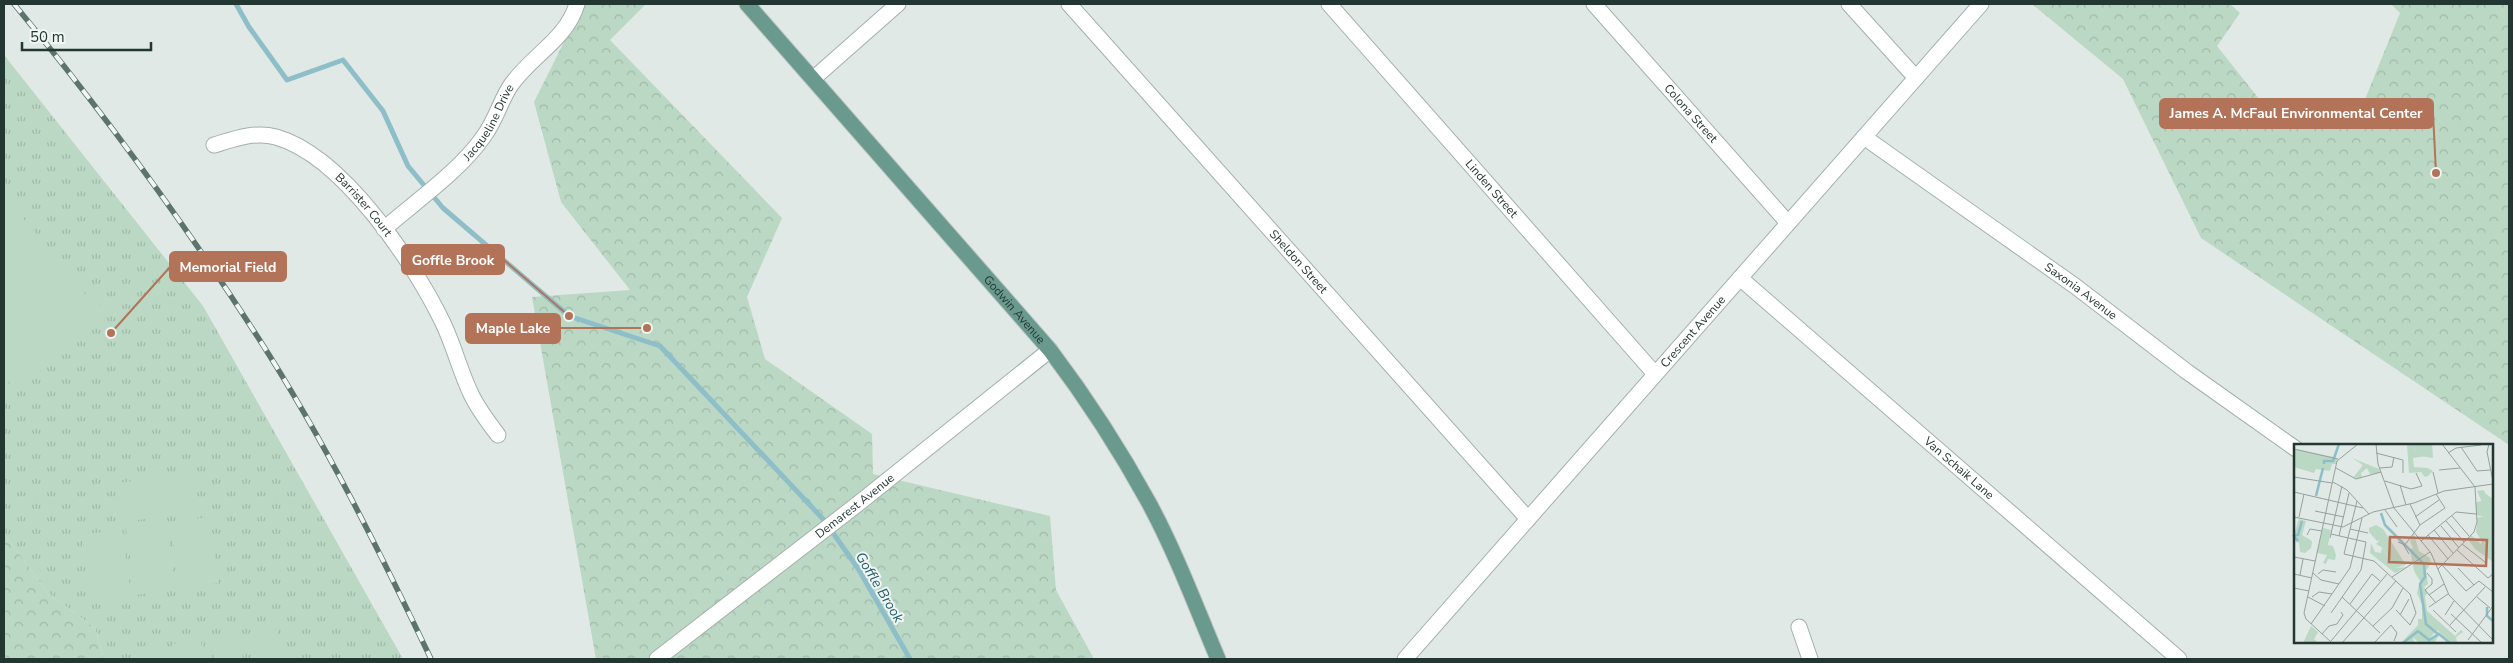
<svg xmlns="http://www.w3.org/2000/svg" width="2513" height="663" font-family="'Nunito Sans',sans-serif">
<defs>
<pattern id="grass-tufts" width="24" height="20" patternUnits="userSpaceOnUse" patternTransform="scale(1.25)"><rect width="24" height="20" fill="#bbd8c4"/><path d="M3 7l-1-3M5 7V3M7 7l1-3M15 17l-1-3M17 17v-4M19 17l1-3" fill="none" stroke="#a0baa9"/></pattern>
<pattern id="forest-crowns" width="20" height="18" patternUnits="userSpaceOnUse" patternTransform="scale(1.25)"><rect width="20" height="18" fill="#bbd8c4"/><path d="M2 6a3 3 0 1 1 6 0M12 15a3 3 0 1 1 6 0" fill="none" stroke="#a0baa9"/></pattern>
</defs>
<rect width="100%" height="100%" fill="#e0e9e5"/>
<path fill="url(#grass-tufts)" d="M 4,55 L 203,306 L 403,659 L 104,659 L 95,628 L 49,594 L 4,533 Z"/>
<path fill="url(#forest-crowns)" d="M 583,4 L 646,4 L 610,40 L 782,218 L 747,297 L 765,359 L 872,434 L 873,474 L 1050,516 L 1056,590 L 1094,659 L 596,659 L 532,297 L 630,290 L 561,202 L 534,102 Z
M 2032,4 L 2230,4 L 2240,13 L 2217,46 L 2275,119 L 2359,114 L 2400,13 L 2391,4 L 2509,4 L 2509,445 L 2201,238 L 2123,79 Z
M 4,533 L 49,594 L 95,628 L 104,659 L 4,659 Z"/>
<path fill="#bbd8c4" d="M 4,195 L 92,303 L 98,304 L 106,311 L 105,321 L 89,324 L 4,386 Z
M 191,473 L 197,512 L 123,522 L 118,483 Z
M 210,517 L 219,583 L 180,588 L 170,522 Z
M 166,523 L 175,589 L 136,595 L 126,529 Z
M 122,529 L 131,595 L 92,601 L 82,535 Z
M 277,629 L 282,659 L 253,659 L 249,633 Z
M 239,634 L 243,659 L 214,659 L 211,638 Z
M 201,640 L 203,659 L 174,659 L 172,644 Z
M 162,646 L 164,659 L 136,659 L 134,650 Z"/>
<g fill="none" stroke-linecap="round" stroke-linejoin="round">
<path stroke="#8ebec8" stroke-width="5" d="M 236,4 L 249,27 L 287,80 L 343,60 L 383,111 L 408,166 L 443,208 L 569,316 L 660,346 L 824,520 L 859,570 L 910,659"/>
<defs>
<g id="street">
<path id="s1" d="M 1069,4 L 1528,519"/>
<path id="s2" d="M 1329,4 L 1655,374"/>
<path id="s3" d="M 1594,4 L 1788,223"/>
<path d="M 1849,4 L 1916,78"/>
<path d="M 813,79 L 898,4"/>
<path id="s4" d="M 1864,137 L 2075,286 L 2186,371 L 2296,449"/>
<path id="s5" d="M 214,145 C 234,139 255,131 276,137 C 343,156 414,263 443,323 C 454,346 460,371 471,394 C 478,409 488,422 498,435"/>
<path id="s6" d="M 384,229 C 416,201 460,171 484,136 C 496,120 501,99 511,85 C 532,55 566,40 577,4"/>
<path id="s7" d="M 1740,278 L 2179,659"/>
<path d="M 1799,627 L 1810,659"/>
<path id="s8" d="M 657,659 L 859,503 L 1050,350"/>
<path id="s9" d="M 1405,659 L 1981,4"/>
</g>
<g id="primary">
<path id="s10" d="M 747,4 L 1050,350 C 1087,399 1120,450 1149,503 C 1176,553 1196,607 1218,659"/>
</g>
</defs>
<use href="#street" stroke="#a4b0ac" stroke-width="17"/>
<use href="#primary" stroke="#bdc3c2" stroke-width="17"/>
<use href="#street" stroke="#fff" stroke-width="15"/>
<use href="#primary" stroke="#6a9a8e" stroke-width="15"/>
<defs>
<path id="rail" d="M 14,4 C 102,111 184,222 259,339 C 324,440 379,550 431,659"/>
</defs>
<use href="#rail" stroke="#5d736e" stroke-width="5.5"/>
<use href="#rail" stroke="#f0f6f3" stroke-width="4" stroke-dasharray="11" stroke-linecap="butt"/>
</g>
<g text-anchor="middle" stroke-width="4" stroke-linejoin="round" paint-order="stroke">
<g font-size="12" fill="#233732" stroke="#f0f6f3">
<text dy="4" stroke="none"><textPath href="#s3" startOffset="146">Colona Street</textPath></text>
<text dy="4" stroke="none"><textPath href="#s6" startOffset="151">Jacqueline Drive</textPath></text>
<text dy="4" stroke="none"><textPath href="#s2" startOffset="246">Linden Street</textPath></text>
<text dy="4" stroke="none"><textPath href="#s5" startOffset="176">Barrister Court</textPath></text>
<text dy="4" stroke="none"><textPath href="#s1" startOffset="345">Sheldon Street</textPath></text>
<text dy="4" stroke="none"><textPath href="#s4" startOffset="266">Saxonia Avenue</textPath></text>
<text dy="4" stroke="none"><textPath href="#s10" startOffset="406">Godwin Avenue</textPath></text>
<text dy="4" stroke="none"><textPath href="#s9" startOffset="436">Crescent Avenue</textPath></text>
<text dy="4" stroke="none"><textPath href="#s7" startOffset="290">Van Schaik Lane</textPath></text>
<text dy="4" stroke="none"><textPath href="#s8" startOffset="250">Demarest Avenue</textPath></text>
</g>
<g font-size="14" font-style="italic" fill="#245e6c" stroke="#f0f6f3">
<text transform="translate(880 587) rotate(59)" y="5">Goffle Brook</text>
</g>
</g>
<g transform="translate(2294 444)">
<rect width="199" height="199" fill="#e0e9e5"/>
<path d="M 138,0 L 139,14 L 121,11 L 120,1 ZM 190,46 L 192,53 L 199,56 L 199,115 L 182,88 L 184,74 L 190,72 L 183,71 L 188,58 L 183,47 ZM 82,81 L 89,85 L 112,121 L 101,124 L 89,104 L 82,100 L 86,96 L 83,97 L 75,88 L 75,84 ZM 17,182 L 24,188 L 20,195 L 24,199 L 9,199 Z" fill="#bbd8c4"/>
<path d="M 113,0 L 124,0 L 120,1 L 121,10 L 131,10 L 132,12 L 119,14 L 120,23 L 134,24 L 139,27 L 134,32 L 131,33 L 127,28 L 115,29 ZM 58,14 L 85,25 L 86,29 L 76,30 L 73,24 L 67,29 L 68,34 L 59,34 L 69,21 ZM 188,47 L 199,55 L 199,70 L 195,70 L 195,75 L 197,80 L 193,84 L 183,81 L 183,74 L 190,72 L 182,71 L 182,58 L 189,57 ZM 5,75 L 12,77 L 8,91 L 18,97 L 17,104 L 11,109 L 6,108 L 5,99 L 1,97 L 4,92 L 0,91 ZM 182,85 L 199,96 L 199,118 L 181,105 L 173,94 L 177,91 L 187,100 L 188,96 ZM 120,90 L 125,107 L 136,114 L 137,120 L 132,126 L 134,140 L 130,143 L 134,149 L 131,152 L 133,167 L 161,192 L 167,186 L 169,188 L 162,193 L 163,199 L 158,199 L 143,186 L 135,195 L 145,191 L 140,199 L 125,199 L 119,193 L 120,199 L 107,199 L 124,181 L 124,175 L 128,175 L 128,161 L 123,149 L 126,137 L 120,127 L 116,105 L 119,104 L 116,97 ZM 77,99 L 81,108 L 87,109 L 88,103 L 101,124 L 113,123 L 101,129 L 76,109 Z" fill="#bbd8c4"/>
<path d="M 29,84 L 37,86 L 34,101 L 39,102 L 42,111 L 41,116 L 34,115 L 32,120 L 29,119 L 33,111 L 23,109 Z" fill="#bbd8c4"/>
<path d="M 0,0 L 1,5 L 40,13 L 43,15 L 42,20 L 38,20 L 36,27 L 22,25 L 20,29 L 0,23 Z" fill="#bbd8c4"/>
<path fill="none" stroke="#8ebec8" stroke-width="2.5" d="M 30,20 L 30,17 L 39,17 L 45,0M 22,52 L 29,24M 87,69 L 91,81 L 130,120 L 131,133 L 126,140 L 132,180 L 144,190M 4,97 L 0,92 L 4,91 L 8,77M 193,163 L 193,172 L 199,177M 109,199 L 124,187 L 135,196 L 145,190 L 156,199"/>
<path fill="none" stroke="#94a29d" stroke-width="1" d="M 82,0 L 84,20 L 100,64 L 137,109 L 155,151 L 199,196M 195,0 L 193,8 L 199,37M 167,3 L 183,27 L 196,26M 0,5 L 44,15M 82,9 L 109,16 L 109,29M 154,9 L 162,4 L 187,1M 42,24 L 62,35 L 87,28M 86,24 L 98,23 L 100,13M 145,26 L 166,24M 139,28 L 144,49M 0,33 L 38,39M 91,37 L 117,45 L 128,42 L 122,29M 39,38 L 53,46 L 75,70M 106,41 L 112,61M 0,48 L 69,64M 63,57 L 50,110 L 80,117 L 116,150 L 122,169 L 116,181 L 102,166M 91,66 L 103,83M 21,67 L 50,73M 158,72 L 175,92M 0,73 L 49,83 L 79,68 L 120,59 L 150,47 L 199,40M 5,73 L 10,50M 121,73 L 145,56M 152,77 L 170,98M 126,81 L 151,64 L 142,50M 147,82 L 165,104M 56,85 L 74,89M 140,86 L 159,109M 13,91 L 16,85 L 28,87M 134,91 L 154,115M 45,92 L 55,49M 36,94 L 48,42M 127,97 L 162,68 L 182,70M 104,98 L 109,100 L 115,110M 168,100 L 191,118M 110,102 L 126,81 L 116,60M 163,106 L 194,134 L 199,130M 0,113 L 21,117M 148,121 L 172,147 L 185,137 L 199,148M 164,124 L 180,141M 144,125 L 180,88 L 183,78 L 181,43 L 148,0M 19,129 L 27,136 L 45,140M 133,129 L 138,135 L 138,140 L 131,146 L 142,159M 0,130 L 18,134M 24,130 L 29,126 L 42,128M 6,131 L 9,115M 98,133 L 136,108M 0,144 L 15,147M 135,151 L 150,140M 14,153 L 31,162M 18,153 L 25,148 L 38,150M 48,153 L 86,189M 183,153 L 196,164M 56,160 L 78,130 L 86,137M 135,163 L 154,150M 139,166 L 162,188M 37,169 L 67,126 L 72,98 L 37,90M 157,170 L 188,199M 106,171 L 115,155M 151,171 L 160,157M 17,180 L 56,124 L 68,74M 156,181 L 191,143M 79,182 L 98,164 L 109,144M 28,190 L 35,182 L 43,180 L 49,171 L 47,168M 174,196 L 199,162M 37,197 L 93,130M 38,199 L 12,175 L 10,169 L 43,17 L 64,0M 48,199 L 102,137M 80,199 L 97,181 L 103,189 L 100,197"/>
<path fill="#b27359" fill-opacity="0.15" stroke="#b27359" stroke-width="2.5" d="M 96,93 L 193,96 L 192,122 L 95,118 Z"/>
<rect width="199" height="199" fill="none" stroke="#233732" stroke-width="2.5"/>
</g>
<path fill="none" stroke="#b27359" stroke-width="2" d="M2436 173L2433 113M569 316L504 260M111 333L170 267M647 328L560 328"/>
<g fill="#b27359" stroke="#f0f6f3" stroke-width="2">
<circle cx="2436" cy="173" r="5"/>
<circle cx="569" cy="316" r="5"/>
<circle cx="111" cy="333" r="5"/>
<circle cx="647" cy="328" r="5"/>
</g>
<g fill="#b27359" stroke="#b27359" stroke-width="2">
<rect x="2160" y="99" width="273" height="29" rx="5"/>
<rect x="402" y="245" width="102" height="29" rx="5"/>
<rect x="170" y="252" width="116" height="29" rx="5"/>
<rect x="466" y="314" width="94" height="29" rx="5"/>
</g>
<g font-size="14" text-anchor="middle" font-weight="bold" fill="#fff">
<text x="2296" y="118">James A. McFaul Environmental Center</text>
<text x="453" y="265">Goffle Brook</text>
<text x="228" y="272">Memorial Field</text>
<text x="513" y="333">Maple Lake</text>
</g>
<rect width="2513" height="663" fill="none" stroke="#233732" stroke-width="10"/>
<path d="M22 42v8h129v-8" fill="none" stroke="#233732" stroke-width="2.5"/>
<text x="30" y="42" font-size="15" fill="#233732" stroke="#f0f6f3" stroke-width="4" paint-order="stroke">50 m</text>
</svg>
